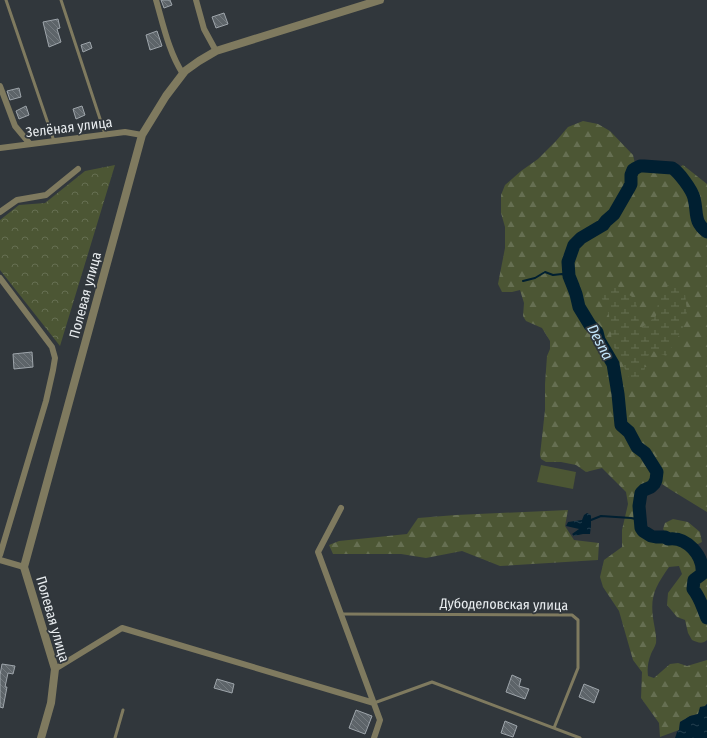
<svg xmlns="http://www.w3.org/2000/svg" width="707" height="738" font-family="'Fira Sans Condensed',sans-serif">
<defs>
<pattern id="forest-firs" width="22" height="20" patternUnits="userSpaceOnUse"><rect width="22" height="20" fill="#4c5634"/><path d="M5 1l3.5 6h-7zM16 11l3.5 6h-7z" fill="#666f52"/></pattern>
<pattern id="wetland-marsh" width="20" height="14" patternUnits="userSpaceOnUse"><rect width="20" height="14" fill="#4c5634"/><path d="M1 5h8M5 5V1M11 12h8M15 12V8" fill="none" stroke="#666f52"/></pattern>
<pattern id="park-crowns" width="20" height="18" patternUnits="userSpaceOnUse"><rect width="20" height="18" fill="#4c5634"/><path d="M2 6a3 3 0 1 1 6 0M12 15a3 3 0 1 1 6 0" fill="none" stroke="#666f52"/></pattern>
<pattern id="water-ripples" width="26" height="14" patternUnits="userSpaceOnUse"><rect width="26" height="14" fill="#001f31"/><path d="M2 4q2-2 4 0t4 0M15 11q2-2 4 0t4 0" fill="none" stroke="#25404f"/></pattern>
<pattern id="building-back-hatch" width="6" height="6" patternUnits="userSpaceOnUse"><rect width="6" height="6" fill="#5d6469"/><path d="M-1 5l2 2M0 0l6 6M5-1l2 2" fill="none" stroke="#747a7f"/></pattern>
</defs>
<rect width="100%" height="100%" fill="#31373c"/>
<path fill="#4c5634" d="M 541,465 L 576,472 L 573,489 L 537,482 Z"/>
<path fill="url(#forest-firs)" d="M 583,121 L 598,124 L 610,131 L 633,155 L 636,168 L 640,166 L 644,166 L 672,168 L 675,170 L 683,165 L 707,184 L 707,512 L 671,490 L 656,480 C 655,483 653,485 650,487 C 647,489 644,489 642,492 C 639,498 639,520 641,527 C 642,531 646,533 650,535 C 656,538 663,535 668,539 C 686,536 697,550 702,565 L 707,567 L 707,640 C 702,645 697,642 692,640 L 688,633 L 685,620 L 677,617 L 667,605 L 668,593 L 682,574 L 679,566 L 669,567 C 656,586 650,595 653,618 C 654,626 657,635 656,643 C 655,647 652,651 651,654 C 648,662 647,668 648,676 L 654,678 L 670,664 L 678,663 L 687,666 L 707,660 L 707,704 L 698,714 L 690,716 L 680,722 L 679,730 L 660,737 L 659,723 L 641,698 L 642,672 L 633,660 L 619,611 L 603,587 L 600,577 L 604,560 L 622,547 L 622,530 L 628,504 L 626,492 L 602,468 L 586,472 L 576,465 L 561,462 L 546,462 L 541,459 L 540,455 L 545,410 L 545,384 L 547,356 L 550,349 L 550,341 L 542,328 L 526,321 L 523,316 L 524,303 L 520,290 L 512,292 L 502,292 L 498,284 L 505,248 L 505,227 L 501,213 L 501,195 L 505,185 L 521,171 L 538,159 L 556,141 L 568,127 Z
M 568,510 L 565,526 L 574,540 L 599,543 L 598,560 L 500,566 L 462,551 L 426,558 L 401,554 L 333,554 L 329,545 L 339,541 L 407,534 L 418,518 L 456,515 Z
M 673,519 L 688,522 L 700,532 L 702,542 L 696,545 L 679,536 L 668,536 L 663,529 L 665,523 Z"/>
<path fill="url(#wetland-marsh)" d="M 675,279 L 685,293 L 687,312 L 682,331 L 666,356 L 651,350 L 645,363 L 644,380 L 632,383 L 612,343 L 609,315 L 600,294 L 615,284 L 636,300 L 640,329 L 656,316 L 659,295 Z"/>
<path fill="url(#park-crowns)" d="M 115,165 L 60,346 L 0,270 L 0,220 L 19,205 L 45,203 L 85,171 Z"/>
<path fill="url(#water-ripples)" d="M 587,513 L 591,515 L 591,526 L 590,534 L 583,534 L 574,536 L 572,534 L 579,529 L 566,526 L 568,522 L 582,520 L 584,515 Z
M 707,704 L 707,738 L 675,738 L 677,732 L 679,730 L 680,722 L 690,716 L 698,714 L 700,707 L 705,706 Z"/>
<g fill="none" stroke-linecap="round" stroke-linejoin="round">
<path stroke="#001f31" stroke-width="2" d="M 523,281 L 535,278 L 545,272 L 553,275 L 562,274 L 571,278
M 591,520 L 601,516 L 631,518 L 640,520"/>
<path stroke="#001f31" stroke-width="13" d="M 707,232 C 693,221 698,214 694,198 C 692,190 679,172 672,168 L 644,166 L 640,166 L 636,168 L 633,170 L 631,175 L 631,184 L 629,188 L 614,214 L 606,221 L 603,225 L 581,238 L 574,245 L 568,262 L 569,276 L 573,286 L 576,294 L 579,307 L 590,325 L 597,332 L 599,340 L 613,364 L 618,394 L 621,425 L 629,432 L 637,447 L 645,453 L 657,472 L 656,480 L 654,484 L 651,487 L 644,490 L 641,493 L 639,506 L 641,528 L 643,531 L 651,536 L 656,537 L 665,537 L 668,539 C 687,536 704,556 702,574 L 694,580 L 693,589 C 701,599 702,607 707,618"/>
</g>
<path fill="url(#building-back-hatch)" stroke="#9ea5ab" d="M 161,0 L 170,0 L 172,5 L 164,8 Z
M 224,13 L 228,24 L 216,28 L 212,17 Z
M 58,19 L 60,28 L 57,29 L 61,42 L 49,47 L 43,22 Z
M 157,31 L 162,46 L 150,50 L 146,35 Z
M 90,42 L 92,48 L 83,52 L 81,45 Z
M 19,88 L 21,97 L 10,100 L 7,91 Z
M 26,106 L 29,115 L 19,119 L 16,111 Z
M 82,106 L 85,115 L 76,119 L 73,109 Z
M 32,352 L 33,367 L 14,369 L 13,354 Z
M 2,664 L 15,666 L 13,674 L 8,673 L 5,687 L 7,687 L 3,708 L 0,707 L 0,675 Z
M 512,675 L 521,679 L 519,686 L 529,689 L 525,699 L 506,692 Z
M 217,679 L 234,684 L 232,693 L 214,688 Z
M 584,684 L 599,690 L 594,703 L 579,697 Z
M 356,710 L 372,716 L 365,734 L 349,728 Z
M 505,721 L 517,726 L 513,737 L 501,733 Z"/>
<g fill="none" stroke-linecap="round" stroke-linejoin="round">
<path stroke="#7f7a5f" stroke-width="3" d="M 6,0 L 54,141
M 61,0 L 105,134
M 340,614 L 572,615 L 578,620 L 578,668 L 554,728
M 374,703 L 432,682 L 580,738
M 115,738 L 123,710"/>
<path stroke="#7f7a5f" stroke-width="6" d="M 156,0 C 163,24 169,53 183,74
M 196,0 L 204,29 L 216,51
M 0,86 L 15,126 L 30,144
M 0,148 L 125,132 L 142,135
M 0,212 L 17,200 L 46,195 L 78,169
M 0,278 L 52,347 L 55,358 L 53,370 L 46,401 L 0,555
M 341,508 L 318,552 L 380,720 L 374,738
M 0,560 L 24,567
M 55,669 L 122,628 L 374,703"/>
<path stroke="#7f7a5f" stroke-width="8" d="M 41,738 L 51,703 L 55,669 L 24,567 L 142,135 L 166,96 L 185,71 L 199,61 L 216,51 L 380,0"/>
</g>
<g text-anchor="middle" stroke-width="3.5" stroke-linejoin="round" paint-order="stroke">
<g font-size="14" fill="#e9edf0" stroke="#31373c">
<text transform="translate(69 127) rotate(-7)" y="5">Зелёная улица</text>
<text transform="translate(85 295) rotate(-75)" y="5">Полевая улица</text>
<text transform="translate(504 604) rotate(1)" y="5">Дубоделовская улица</text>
<text transform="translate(53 619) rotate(74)" y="5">Полевая улица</text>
</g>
<g font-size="15" font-style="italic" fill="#c1e4fa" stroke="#31373c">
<text transform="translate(600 342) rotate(62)" y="5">Desna</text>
</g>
</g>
</svg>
